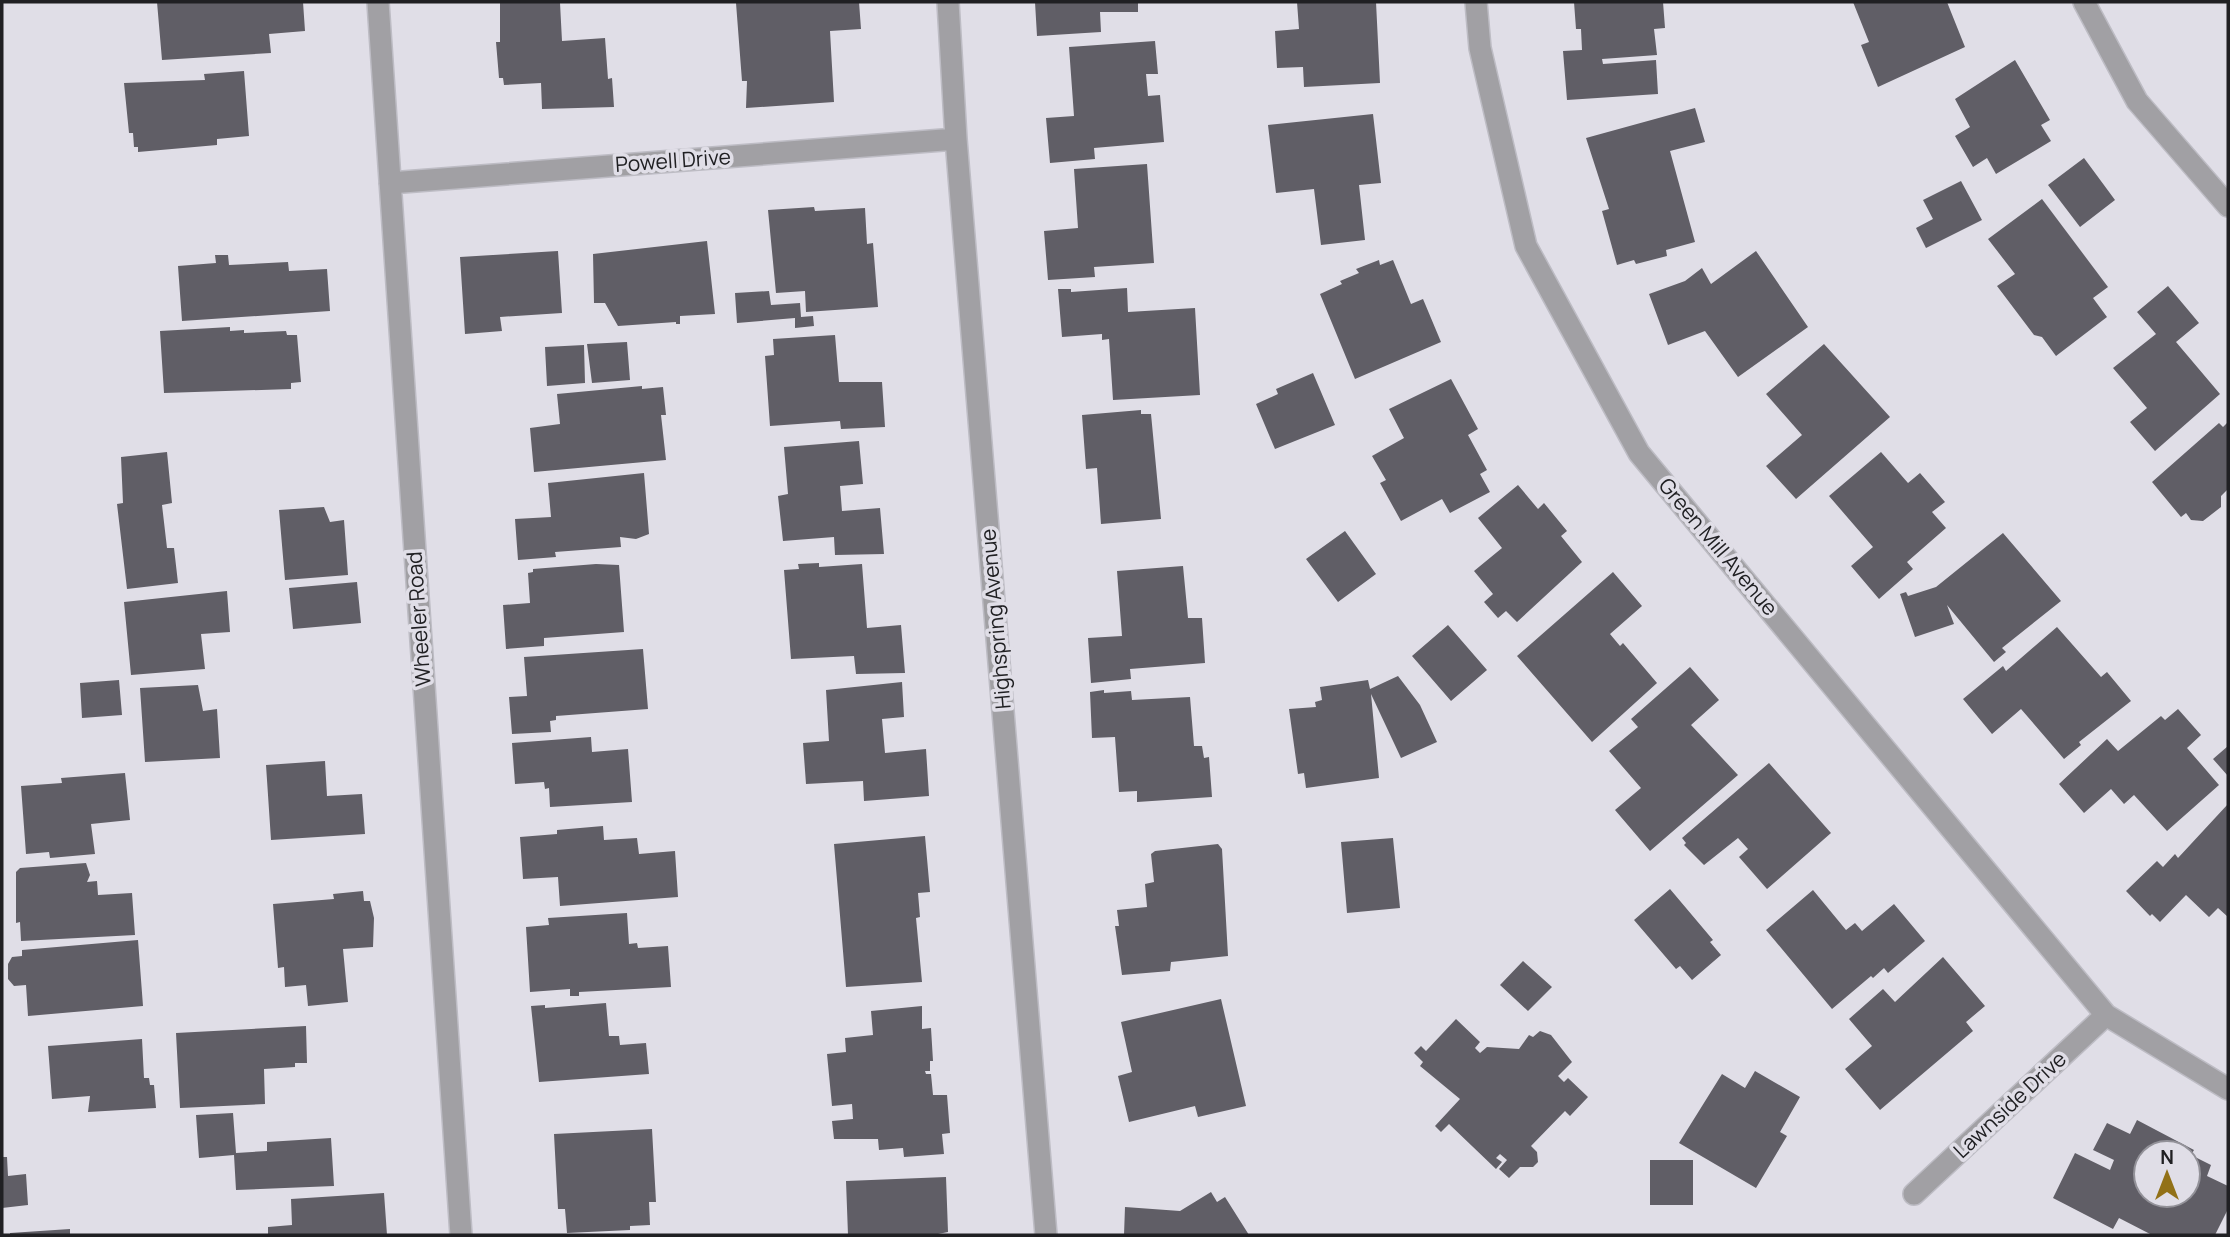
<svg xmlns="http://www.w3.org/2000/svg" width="2230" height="1237" font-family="Manrope,sans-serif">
<rect width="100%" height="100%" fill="#e0dee7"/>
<path fill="#605e66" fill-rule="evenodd" d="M 157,2 L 303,2 L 305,31 L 269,34 L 271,53 L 162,60 Z
M 500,2 L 560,3 L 562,41 L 605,38 L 608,79 L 612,78 L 614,107 L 542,109 L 541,83 L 504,85 L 503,78 L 499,78 L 496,42 L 500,42 Z
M 859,2 L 861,29 L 830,31 L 834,102 L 746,108 L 747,81 L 742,81 L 736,3 Z
M 1035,2 L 1138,2 L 1138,12 L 1100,12 L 1101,32 L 1037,36 Z
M 1297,2 L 1376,2 L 1380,83 L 1304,87 L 1303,67 L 1277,68 L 1275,31 L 1299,29 Z
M 1574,2 L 1663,2 L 1665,28 L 1654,29 L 1657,55 L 1602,59 L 1603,64 L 1656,60 L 1658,94 L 1567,100 L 1563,51 L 1582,50 L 1581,29 L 1576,29 Z
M 1853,2 L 1947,2 L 1965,47 L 1878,87 L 1861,45 L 1869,42 Z
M 1155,41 L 1158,74 L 1146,74 L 1148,96 L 1160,95 L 1164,142 L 1094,148 L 1095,159 L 1050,163 L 1046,118 L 1074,116 L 1069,47 Z
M 2015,60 L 2050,120 L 2041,125 L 2051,141 L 1996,174 L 1987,158 L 1973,167 L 1955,136 L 1970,127 L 1955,99 Z
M 244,71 L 249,136 L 217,139 L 217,145 L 138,152 L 138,147 L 134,147 L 133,133 L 129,133 L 124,83 L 205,80 L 204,74 Z
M 1695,108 L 1705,142 L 1670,151 L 1695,242 L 1666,250 L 1667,256 L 1636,264 L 1634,260 L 1617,265 L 1602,211 L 1609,209 L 1586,138 Z
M 1373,114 L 1381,183 L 1359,185 L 1365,240 L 1321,245 L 1314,189 L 1276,193 L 1268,125 Z
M 2084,158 L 2115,200 L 2080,227 L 2048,185 Z
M 1147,164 L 1154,263 L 1094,267 L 1095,277 L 1048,280 L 1044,231 L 1078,228 L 1074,169 Z
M 1961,181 L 1982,220 L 1926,248 L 1916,228 L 1933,219 L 1923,200 Z
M 2042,199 L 2108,287 L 2093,298 L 2107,317 L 2056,356 L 2042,337 L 2034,335 L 1997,286 L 2015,274 L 1988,239 Z
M 814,207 L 815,211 L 865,208 L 867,244 L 873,243 L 878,307 L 806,312 L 805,291 L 776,293 L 768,210 Z
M 707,241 L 715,314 L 680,316 L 680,324 L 676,324 L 676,322 L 618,326 L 605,303 L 594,303 L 593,254 Z
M 558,251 L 562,313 L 500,317 L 502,331 L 465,334 L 460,257 Z
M 1756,251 L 1808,327 L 1738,377 L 1705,331 L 1668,345 L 1649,294 L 1685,281 L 1702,268 L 1711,284 Z
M 215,255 L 228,255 L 229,265 L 288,262 L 289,271 L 327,269 L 330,311 L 182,321 L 178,266 L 216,263 Z
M 1379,260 L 1380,265 L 1393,260 L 1411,304 L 1423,299 L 1441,342 L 1355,379 L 1320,294 L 1342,284 L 1340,281 L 1359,273 L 1356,269 Z
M 2168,286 L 2199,323 L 2176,342 L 2220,394 L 2155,451 L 2130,422 L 2147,408 L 2113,368 L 2156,334 L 2137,312 Z
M 1127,288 L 1128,312 L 1195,308 L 1200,395 L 1113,400 L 1109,339 L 1102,340 L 1102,334 L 1062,337 L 1058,289 L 1071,289 L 1071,292 Z
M 769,291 L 771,305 L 800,303 L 801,317 L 813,316 L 814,326 L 795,328 L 795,318 L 737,323 L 735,293 Z
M 230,327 L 230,331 L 244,330 L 244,333 L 286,331 L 287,335 L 297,335 L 301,382 L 291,383 L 291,389 L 164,393 L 160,331 Z
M 835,335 L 839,382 L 882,382 L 885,427 L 841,429 L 840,421 L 770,426 L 765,356 L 774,355 L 773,339 Z
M 627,342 L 630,380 L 592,383 L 587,344 Z
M 1824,344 L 1890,417 L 1796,499 L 1766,466 L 1802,435 L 1766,394 Z
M 584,345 L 585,383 L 547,386 L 545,347 Z
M 1313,373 L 1335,425 L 1275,449 L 1256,404 L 1278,394 L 1276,389 Z
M 1451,379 L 1478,429 L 1468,435 L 1487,470 L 1480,474 L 1490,492 L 1450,513 L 1442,499 L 1401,521 L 1380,483 L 1386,480 L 1372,456 L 1404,438 L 1389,409 Z
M 642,386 L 642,389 L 663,387 L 666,415 L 661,415 L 666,460 L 534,472 L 530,428 L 560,424 L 557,394 Z
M 1141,410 L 1141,414 L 1151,414 L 1161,519 L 1101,524 L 1097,468 L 1086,469 L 1082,415 Z
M 2228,422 L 2228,489 L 2221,496 L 2221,507 L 2203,521 L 2191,520 L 2186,513 L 2181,517 L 2152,482 L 2219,423 L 2223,427 Z
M 859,441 L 863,484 L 840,486 L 842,511 L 880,508 L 884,554 L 835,555 L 834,537 L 783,541 L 778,496 L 788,494 L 784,447 Z
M 167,452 L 172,503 L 162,505 L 167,548 L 174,548 L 178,583 L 127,589 L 117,504 L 123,503 L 121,457 Z
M 1881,452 L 1908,483 L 1920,473 L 1945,502 L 1932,512 L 1946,528 L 1907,562 L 1913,569 L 1879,599 L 1851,566 L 1873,547 L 1829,496 Z
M 644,473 L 649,534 L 636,539 L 620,537 L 621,547 L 555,552 L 556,557 L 518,560 L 515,519 L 551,517 L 548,483 Z
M 1518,485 L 1538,509 L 1544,503 L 1567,531 L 1561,536 L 1582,562 L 1517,622 L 1506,611 L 1498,618 L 1484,602 L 1493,594 L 1474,571 L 1502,548 L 1478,518 Z
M 324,507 L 330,522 L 344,520 L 348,575 L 285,580 L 279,510 Z
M 1345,531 L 1376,574 L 1338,602 L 1306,559 Z
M 2003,533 L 2061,601 L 2002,648 L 2006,652 L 1994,662 L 1947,605 L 1954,624 L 1915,637 L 1900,594 L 1906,592 L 1908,596 L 1936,587 Z
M 819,563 L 819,567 L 862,564 L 867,628 L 901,625 L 905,673 L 856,674 L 854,656 L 791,659 L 784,570 L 799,569 L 798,564 Z
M 596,564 L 619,565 L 624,632 L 544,638 L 544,646 L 506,649 L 503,605 L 530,603 L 528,573 L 533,572 L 533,569 Z
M 1183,566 L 1188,618 L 1202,618 L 1205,663 L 1130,669 L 1131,679 L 1091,683 L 1088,638 L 1122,636 L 1117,571 Z
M 1613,572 L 1642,606 L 1610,634 L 1620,646 L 1623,643 L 1657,683 L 1592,742 L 1517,656 Z
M 357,582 L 361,623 L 293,629 L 289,588 Z
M 227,591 L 230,632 L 201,634 L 205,669 L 131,675 L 124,602 Z
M 1448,625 L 1487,670 L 1451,701 L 1412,656 Z
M 2057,627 L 2101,677 L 2107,672 L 2131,701 L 2079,742 L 2081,745 L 2064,759 L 2021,709 L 1992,734 L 1963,699 L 2003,666 L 2006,671 Z
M 643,649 L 648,709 L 556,716 L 556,720 L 550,721 L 551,732 L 512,734 L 509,697 L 527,696 L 524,657 Z
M 1690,667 L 1719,700 L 1691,725 L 1738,775 L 1650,851 L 1615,810 L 1641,788 L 1609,751 L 1638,727 L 1631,719 Z
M 1398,676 L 1420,705 L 1437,742 L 1401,758 L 1371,694 L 1379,778 L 1306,788 L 1304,773 L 1298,774 L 1289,709 L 1316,707 L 1315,702 L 1322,700 L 1320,687 L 1368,680 L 1370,689 Z
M 119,680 L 122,715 L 82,718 L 80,683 Z
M 902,682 L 904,717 L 882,719 L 885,753 L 926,749 L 929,796 L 864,801 L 863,781 L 806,784 L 803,743 L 829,741 L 826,690 Z
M 198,685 L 203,711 L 217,709 L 220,758 L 145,762 L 140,688 Z
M 1104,690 L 1104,693 L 1131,691 L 1132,700 L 1190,697 L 1194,746 L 1202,746 L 1204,758 L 1209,757 L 1212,797 L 1137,802 L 1137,791 L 1119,792 L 1115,737 L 1092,738 L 1090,692 Z
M 2178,709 L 2201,735 L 2187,748 L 2219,785 L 2167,831 L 2134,795 L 2124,804 L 2111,789 L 2084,813 L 2059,784 L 2107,739 L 2118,751 L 2161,716 L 2165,720 Z
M 591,737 L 592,752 L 628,749 L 632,802 L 550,807 L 549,788 L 545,789 L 544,782 L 515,784 L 512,743 Z
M 2228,746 L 2228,776 L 2213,759 Z
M 325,761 L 327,796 L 362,794 L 365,834 L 271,840 L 266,765 Z
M 1769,763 L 1831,833 L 1767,889 L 1739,857 L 1748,849 L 1738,838 L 1704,865 L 1684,845 L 1686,843 L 1682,838 Z
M 125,773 L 130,820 L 91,824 L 95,854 L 50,858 L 49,852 L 26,854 L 21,786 L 62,783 L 61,778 Z
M 2228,804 L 2228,917 L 2218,908 L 2209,917 L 2186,895 L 2160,922 L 2152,914 L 2150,916 L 2126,891 L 2157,861 L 2163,867 L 2175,854 L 2178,858 Z
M 603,826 L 604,840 L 637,838 L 639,854 L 675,851 L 678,897 L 560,906 L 558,877 L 523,879 L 520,837 L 557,834 L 557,830 Z
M 925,836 L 930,892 L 918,893 L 920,917 L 916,918 L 922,982 L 846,987 L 834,844 Z
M 1393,838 L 1400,908 L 1347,913 L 1341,842 Z
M 1218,844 L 1222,849 L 1228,956 L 1171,962 L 1170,971 L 1122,975 L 1115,926 L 1119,926 L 1117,910 L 1147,907 L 1145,884 L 1154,882 L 1151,854 L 1155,851 Z
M 86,863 L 90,875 L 87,882 L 97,881 L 98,895 L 132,893 L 135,935 L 21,941 L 20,922 L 16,923 L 16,872 L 20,868 Z
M 1670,889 L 1713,940 L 1710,942 L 1721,955 L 1692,980 L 1680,966 L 1676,969 L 1634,920 Z
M 1813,890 L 1846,930 L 1855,923 L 1862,931 L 1894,904 L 1925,941 L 1888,973 L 1884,968 L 1873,978 L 1871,976 L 1832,1009 L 1766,930 Z
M 363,891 L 364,901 L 370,901 L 374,918 L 373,947 L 343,949 L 348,1002 L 308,1006 L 306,985 L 285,987 L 284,967 L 278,968 L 273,904 L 334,899 L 333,894 Z
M 627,913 L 629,944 L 637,943 L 638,948 L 668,946 L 671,987 L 579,992 L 579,996 L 570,996 L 570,989 L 530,992 L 526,927 L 549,925 L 548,918 Z
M 138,940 L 143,1006 L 28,1016 L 26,985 L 14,986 L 8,979 L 8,964 L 12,957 L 22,956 L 22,950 Z
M 1943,957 L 1985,1006 L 1966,1022 L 1973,1031 L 1880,1110 L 1845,1069 L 1872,1046 L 1849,1019 L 1883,989 L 1895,1002 Z
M 1523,961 L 1552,987 L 1528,1011 L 1500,985 Z
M 1221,999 L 1246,1106 L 1198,1117 L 1195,1106 L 1129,1122 L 1118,1076 L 1132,1072 L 1121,1022 Z
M 606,1003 L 609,1036 L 619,1036 L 620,1045 L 646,1043 L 649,1074 L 539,1082 L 531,1006 L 545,1005 L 545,1008 Z
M 922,1006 L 922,1029 L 931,1028 L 933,1061 L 930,1061 L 930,1071 L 925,1071 L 926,1074 L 931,1074 L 933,1095 L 947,1095 L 950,1133 L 942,1134 L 944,1154 L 904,1157 L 903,1148 L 879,1150 L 878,1139 L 834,1139 L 832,1121 L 853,1119 L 852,1104 L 832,1106 L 827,1054 L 846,1052 L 845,1038 L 873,1035 L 871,1011 Z
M 1456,1019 L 1480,1042 L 1475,1048 L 1480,1053 L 1487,1047 L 1519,1049 L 1529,1035 L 1533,1037 L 1540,1031 L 1551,1035 L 1572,1062 L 1558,1076 L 1564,1082 L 1568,1078 L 1588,1097 L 1570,1116 L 1565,1111 L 1531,1146 L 1537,1152 L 1538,1162 L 1533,1167 L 1520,1167 L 1509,1178 L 1499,1169 L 1507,1160 L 1500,1154 L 1496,1158 L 1502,1162 L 1496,1169 L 1449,1124 L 1441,1132 L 1435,1126 L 1460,1099 L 1420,1066 L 1423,1062 L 1414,1053 L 1421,1046 L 1426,1051 Z
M 306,1026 L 307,1063 L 295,1063 L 295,1067 L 264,1069 L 265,1104 L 180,1108 L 176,1033 Z
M 142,1039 L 144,1078 L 149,1078 L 150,1085 L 154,1085 L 156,1108 L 88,1112 L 90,1096 L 52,1099 L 48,1046 Z
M 1755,1071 L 1800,1097 L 1780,1132 L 1787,1136 L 1756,1188 L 1679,1143 L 1722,1074 L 1745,1088 Z
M 233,1113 L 236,1153 L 267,1151 L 267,1142 L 331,1138 L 334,1186 L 236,1190 L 234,1155 L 199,1158 L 196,1115 Z
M 2137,1120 L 2194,1150 L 2191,1155 L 2211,1165 L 2207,1176 L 2228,1186 L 2228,1209 L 2215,1235 L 2152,1235 L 2119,1218 L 2113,1229 L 2053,1198 L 2075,1153 L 2110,1170 L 2114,1160 L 2093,1150 L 2107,1123 L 2130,1134 ZM 2146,1153 L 2188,1153 L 2188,1195 L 2146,1195 Z
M 652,1129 L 656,1202 L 649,1202 L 650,1225 L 630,1226 L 630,1230 L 567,1233 L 565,1209 L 558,1209 L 554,1134 Z
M 2,1157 L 7,1157 L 8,1176 L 26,1174 L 28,1205 L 2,1208 Z
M 1650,1160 L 1693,1160 L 1693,1205 L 1650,1205 Z
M 946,1177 L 948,1232 L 933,1235 L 848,1235 L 846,1181 Z
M 1211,1192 L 1217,1202 L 1225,1197 L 1249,1235 L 1124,1235 L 1125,1207 L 1180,1211 Z
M 384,1193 L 387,1235 L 268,1235 L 268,1227 L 292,1225 L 291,1199 Z
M 70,1229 L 70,1235 L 10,1235 L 10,1233 Z"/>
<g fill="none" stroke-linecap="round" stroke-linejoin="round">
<defs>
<path id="street" d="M 378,2 L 461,1235
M 948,2 L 956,139 L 1046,1235
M 1476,2 L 1480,48 L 1526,246 L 1639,453 L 2106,1015 L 2228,1089
M 2084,2 L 2137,101 L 2228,206
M 390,183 L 956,139
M 1914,1194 L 2106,1015"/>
</defs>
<use href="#street" stroke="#bdbcc4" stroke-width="24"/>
<use href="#street" stroke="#a1a0a4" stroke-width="21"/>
</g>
<g text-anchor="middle" stroke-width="7" stroke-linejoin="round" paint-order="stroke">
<g font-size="21" fill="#202023" stroke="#e0dee7">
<text transform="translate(673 161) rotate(-4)" y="7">Powell Drive</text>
<text transform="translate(1718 547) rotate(50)" y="7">Green Mill Avenue</text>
<text transform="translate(419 619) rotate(-94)" y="7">Wheeler Road</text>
<text transform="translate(996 619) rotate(-95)" y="7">Highspring Avenue</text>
<text transform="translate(2010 1105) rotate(-43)" y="7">Lawnside Drive</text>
</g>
</g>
<rect width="2230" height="1237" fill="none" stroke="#202023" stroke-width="7"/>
<g transform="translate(2167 1174)"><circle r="33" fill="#e0dee7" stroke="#939299" stroke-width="2"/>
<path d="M0-5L12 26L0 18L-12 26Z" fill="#927117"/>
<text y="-10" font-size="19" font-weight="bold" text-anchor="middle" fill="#202023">N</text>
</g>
</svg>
